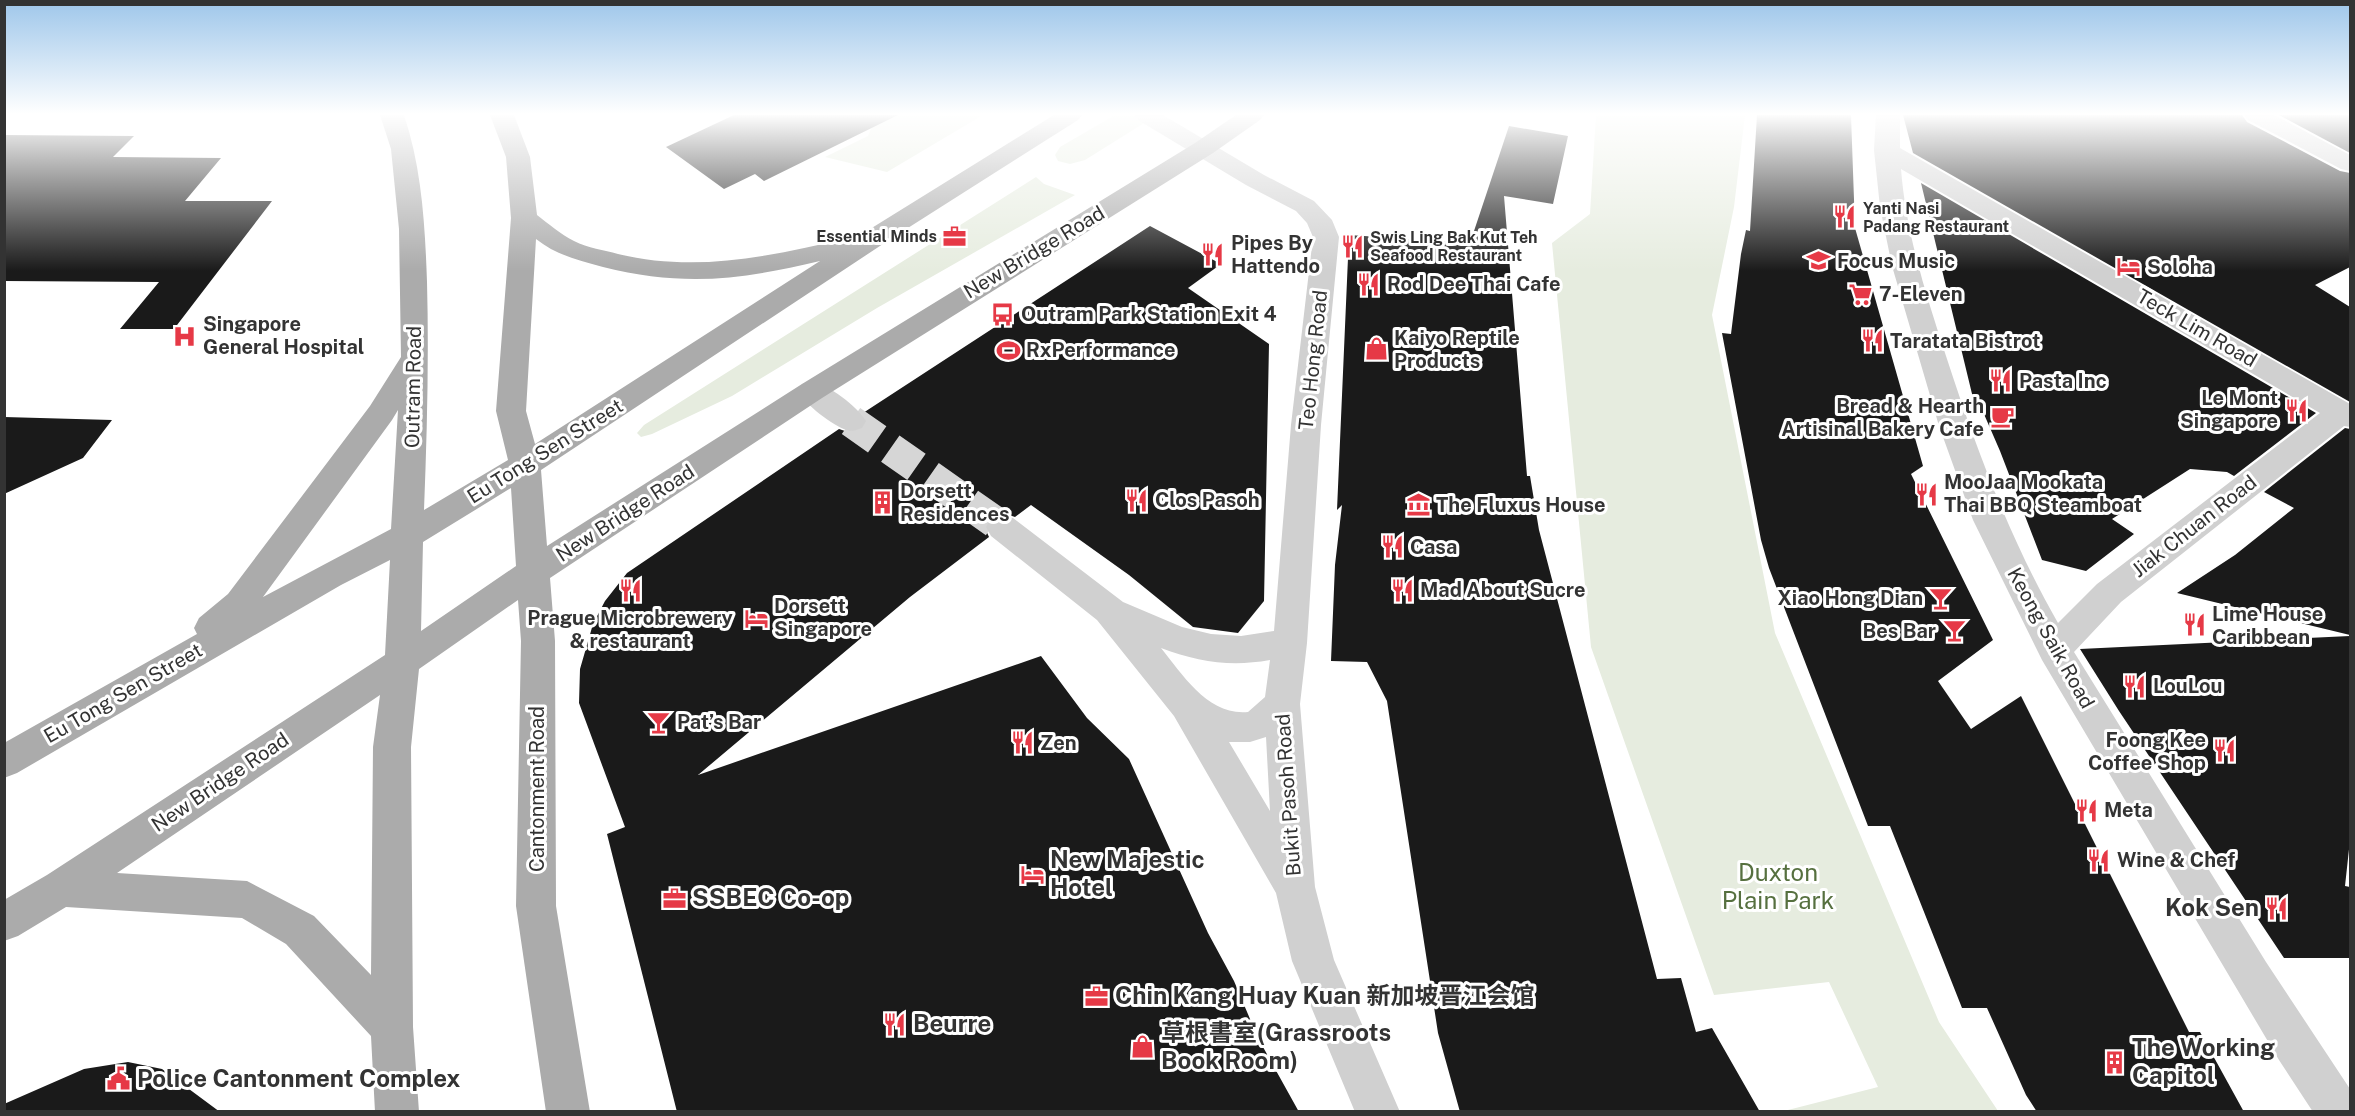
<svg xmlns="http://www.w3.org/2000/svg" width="2355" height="1116" font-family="'Public Sans','Noto Sans SC',sans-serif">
<rect width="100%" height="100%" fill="#fff"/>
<path fill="#e6ecdf" d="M 877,115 L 983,115 L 887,172 L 825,157 L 868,136 Z
M 1115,115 L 1157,115 L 1085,160 L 1070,164 L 1058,161 L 1055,155 L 1060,147 Z
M 1596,115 L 1745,115 L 1734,207 L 1712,315 L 1775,633 L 1939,1022 L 1998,1111 L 1784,1111 L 1878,1087 L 1829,982 L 1714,995 L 1591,647 L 1552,243 L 1590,214 Z
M 1036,177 L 1044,184 L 1075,195 L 877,308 L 732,396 L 652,434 L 641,437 L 637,433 L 644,425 Z"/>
<path fill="#1a1a1a" d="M 734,115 L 898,115 L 764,181 L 755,174 L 724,189 L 666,147 Z
M 1757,115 L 1851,115 L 1855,228 L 1923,466 L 1911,474 L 1993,640 L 1938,681 L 1971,729 L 2021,696 L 2189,1032 L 2200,1032 L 2244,1112 L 2037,1112 L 2026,1095 L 1987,1008 L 1962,1008 L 1890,826 L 1868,826 L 1769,568 L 1761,540 L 1722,333 L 1731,334 L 1741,254 L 1746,230 L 1750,231 Z
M 1903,115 L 2242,115 L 2247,122 L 2340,171 L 2350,173 L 2350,267 L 2315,285 L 2350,307 L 2350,402 L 1913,153 Z
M 2279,115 L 2350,115 L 2350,153 Z
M 1509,126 L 1568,136 L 1553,204 L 1504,196 L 1527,476 L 1530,476 L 1539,530 L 1657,979 L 1681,978 L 1696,1032 L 1712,1028 L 1760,1112 L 1460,1112 L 1438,1033 L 1387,701 L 1367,662 L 1331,661 L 1335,565 L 1342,505 L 1337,510 L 1349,235 L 1470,243 Z
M 4,135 L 134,136 L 113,157 L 221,158 L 185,201 L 272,201 L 174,329 L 120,329 L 159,282 L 4,281 Z
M 1921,183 L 2316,413 L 2234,476 L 2227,472 L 2190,469 L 2112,519 L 2134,534 L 2086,571 L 2042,560 L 2000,451 L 1977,398 L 1973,398 Z
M 1150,226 L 1221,264 L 1188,288 L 1269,344 L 1264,601 L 1238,633 L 1193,627 L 1129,575 L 1031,505 L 1015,517 L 1003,513 L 989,517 L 984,526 L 989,537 L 910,597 L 698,775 L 1041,656 L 1087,718 L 1129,759 L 1208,933 L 1234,981 L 1258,1038 L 1299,1112 L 677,1112 L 607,834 L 625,827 L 579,703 L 580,669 L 593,624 L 605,601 L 627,573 L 839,429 L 851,433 L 863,430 L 868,422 L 863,413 Z
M 4,417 L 112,420 L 83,458 L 4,494 Z
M 2345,428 L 2350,429 L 2350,635 L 2177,593 L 2235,555 L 2294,508 L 2264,492 Z
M 2350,636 L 2350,840 L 2345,886 L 2350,887 L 2350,958 L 2284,958 L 2119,711 L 2080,649 Z
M 128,1062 L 162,1069 L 220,1112 L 4,1112 L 4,1104 L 84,1069 Z"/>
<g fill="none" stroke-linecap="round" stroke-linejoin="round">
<path stroke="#d6d6d6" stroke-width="32" stroke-dasharray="32 16" stroke-linecap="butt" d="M 851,421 L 1002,527"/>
<path fill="#d0d0d0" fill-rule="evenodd" d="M 1134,115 L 1163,115 L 1264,175 L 1314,201 L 1332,220 L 1339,237 L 1321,425 L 1307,643 L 1300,704 L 1315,887 L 1334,960 L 1400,1112 L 1355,1112 L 1292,961 L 1276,893 L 1174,716 L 1097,620 L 991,536 L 986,527 L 991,518 L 1002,515 L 1013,518 L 1123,602 L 1182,627 L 1211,634 L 1241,636 L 1274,631 L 1291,425 L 1313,237 L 1307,223 L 1296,211 L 1246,185 L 1138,120 ZM 1161,648 C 1198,662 1231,667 1270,660 L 1265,697 L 1248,712 C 1208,716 1183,675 1161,648 ZM 1266,737 L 1270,811 L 1229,742 L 1250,742 Z
M 1876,115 L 1900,115 L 1900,148 L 2350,404 L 2350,427 L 2344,426 L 2121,602 L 2074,652 L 2266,962 L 2350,1089 L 2350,1112 L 2313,1112 L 2279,1060 L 2042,660 L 1973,520 L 1939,426 L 1892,266 L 1880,207 L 1874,150 ZM 1901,169 L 2320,413 L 2097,584 L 2058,623 C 2010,539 1977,451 1947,359 C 1927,298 1906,234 1901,169 Z
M 2244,115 L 2274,115 L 2350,155 L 2350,171 L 2341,169 L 2248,120 Z
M 812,381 C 830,386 856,405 866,421 L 862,428 C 856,430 853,432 847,430 C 834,427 804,403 797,391 L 802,384 Z"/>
<path fill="#ababab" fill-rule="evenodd" d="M 380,115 L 404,115 C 422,169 425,225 427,282 C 429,358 427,434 424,510 L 508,460 L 496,411 L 511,218 L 506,157 L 490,115 L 514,115 L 530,157 L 537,215 C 549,224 560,234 574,241 C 588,248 604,250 618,254 C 697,273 771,256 849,238 L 854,239 L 1054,115 L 1082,115 L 1078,120 L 889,240 L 541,470 L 547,546 L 802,384 L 1195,143 L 1236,115 L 1264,115 L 1260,120 L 1213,153 L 822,398 L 550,578 L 555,641 L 556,906 L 590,1112 L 546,1112 L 516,906 L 521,641 L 518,600 L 419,669 L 411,747 L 413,1027 L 419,1112 L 375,1112 L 371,1036 L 286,944 L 242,918 L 66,907 L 18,936 L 4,941 L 4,900 L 47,875 L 385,655 L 390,560 L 341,585 L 17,773 L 4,778 L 4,743 L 197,634 L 194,628 L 199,618 L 228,594 L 370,406 L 401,357 L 399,229 L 391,149 ZM 536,239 C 556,255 578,260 603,267 C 684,287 740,280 820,261 L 535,444 L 526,411 ZM 398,410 L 391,529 L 263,597 L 392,420 ZM 511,488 L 516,566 L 421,631 L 423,542 ZM 380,695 L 373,747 L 371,975 L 314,916 L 247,881 L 117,873 Z"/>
</g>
<linearGradient id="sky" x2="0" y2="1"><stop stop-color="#9ec6ea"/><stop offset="0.42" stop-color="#fff"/><stop offset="1" stop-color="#fff" stop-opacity="0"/></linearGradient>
<rect width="2355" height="271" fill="url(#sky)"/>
<defs>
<symbol id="restaurant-bare" viewBox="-9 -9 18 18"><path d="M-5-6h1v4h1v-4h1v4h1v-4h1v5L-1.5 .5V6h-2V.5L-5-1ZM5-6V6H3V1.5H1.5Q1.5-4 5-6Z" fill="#e63946" stroke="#fff" stroke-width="2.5" paint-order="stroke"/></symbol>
<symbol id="office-bare" viewBox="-9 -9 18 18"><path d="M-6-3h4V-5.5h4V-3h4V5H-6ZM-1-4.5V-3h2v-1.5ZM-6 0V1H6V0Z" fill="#e63946" stroke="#fff" stroke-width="2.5" paint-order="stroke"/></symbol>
<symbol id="school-bare" viewBox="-9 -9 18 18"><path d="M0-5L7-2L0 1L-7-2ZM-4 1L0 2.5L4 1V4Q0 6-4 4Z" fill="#e63946" stroke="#fff" stroke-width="2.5" paint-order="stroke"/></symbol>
<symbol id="hotel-bare" viewBox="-9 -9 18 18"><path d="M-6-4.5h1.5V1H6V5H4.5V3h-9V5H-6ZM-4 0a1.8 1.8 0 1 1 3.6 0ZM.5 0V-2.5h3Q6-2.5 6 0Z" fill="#e63946" stroke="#fff" stroke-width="2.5" paint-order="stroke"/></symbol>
<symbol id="supermarket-bare" viewBox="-9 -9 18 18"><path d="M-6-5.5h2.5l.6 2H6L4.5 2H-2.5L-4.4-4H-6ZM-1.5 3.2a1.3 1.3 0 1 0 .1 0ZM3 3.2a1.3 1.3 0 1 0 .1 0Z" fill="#e63946" stroke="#fff" stroke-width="2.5" paint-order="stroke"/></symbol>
<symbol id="bus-bare" viewBox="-9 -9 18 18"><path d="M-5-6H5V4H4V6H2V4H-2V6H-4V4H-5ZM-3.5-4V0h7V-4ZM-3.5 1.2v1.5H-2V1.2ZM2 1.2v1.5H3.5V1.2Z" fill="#e63946" stroke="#fff" stroke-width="2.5" paint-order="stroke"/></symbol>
<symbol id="hospital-bare" viewBox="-9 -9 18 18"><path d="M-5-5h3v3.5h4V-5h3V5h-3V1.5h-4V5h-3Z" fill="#e63946" stroke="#fff" stroke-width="2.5" paint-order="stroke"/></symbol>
<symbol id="shop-bare" viewBox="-9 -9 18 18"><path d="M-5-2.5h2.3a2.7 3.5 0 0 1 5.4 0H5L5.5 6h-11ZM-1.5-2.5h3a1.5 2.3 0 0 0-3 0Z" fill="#e63946" stroke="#fff" stroke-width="2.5" paint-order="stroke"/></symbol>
<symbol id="stadium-bare" viewBox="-9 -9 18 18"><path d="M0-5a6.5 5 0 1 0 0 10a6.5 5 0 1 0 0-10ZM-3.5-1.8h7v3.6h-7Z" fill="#e63946" stroke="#fff" stroke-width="2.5" paint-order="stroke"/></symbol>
<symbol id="cafe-bare" viewBox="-9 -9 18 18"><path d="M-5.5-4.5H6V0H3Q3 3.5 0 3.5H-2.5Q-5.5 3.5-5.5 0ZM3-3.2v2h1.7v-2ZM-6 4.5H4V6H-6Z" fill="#e63946" stroke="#fff" stroke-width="2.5" paint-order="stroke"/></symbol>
<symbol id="building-bare" viewBox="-9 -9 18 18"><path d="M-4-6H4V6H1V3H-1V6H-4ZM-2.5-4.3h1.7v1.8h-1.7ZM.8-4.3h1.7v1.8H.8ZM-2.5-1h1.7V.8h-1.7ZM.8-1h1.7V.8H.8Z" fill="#e63946" stroke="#fff" stroke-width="2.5" paint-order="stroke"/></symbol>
<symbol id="museum-bare" viewBox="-9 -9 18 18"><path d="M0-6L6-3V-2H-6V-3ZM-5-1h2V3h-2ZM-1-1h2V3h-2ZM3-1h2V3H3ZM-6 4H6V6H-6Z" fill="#e63946" stroke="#fff" stroke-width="2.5" paint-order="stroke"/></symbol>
<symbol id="bar-bare" viewBox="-9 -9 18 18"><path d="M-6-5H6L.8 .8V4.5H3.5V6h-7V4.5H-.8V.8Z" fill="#e63946" stroke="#fff" stroke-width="2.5" paint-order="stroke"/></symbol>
<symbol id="civic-bare" viewBox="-9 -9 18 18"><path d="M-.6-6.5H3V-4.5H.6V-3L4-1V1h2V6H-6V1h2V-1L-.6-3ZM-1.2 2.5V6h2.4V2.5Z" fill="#e63946" stroke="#fff" stroke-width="2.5" paint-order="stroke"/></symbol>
</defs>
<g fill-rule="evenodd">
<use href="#restaurant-bare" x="1828" y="200" width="33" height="33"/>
<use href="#office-bare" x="938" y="220" width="33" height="33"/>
<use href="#restaurant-bare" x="1336" y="230" width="33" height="33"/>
<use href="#restaurant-bare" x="1196" y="238" width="33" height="33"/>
<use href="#school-bare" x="1802" y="244" width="33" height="33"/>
<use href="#hotel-bare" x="2112" y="250" width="33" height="33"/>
<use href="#restaurant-bare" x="1352" y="268" width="33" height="33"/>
<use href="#supermarket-bare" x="1844" y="278" width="33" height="33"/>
<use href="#bus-bare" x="986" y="298" width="33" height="33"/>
<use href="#hospital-bare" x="168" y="320" width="33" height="33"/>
<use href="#restaurant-bare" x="1856" y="324" width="33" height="33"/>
<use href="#shop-bare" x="1360" y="332" width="33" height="33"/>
<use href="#stadium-bare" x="992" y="334" width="33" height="33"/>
<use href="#restaurant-bare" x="1984" y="364" width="33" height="33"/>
<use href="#restaurant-bare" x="2280" y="394" width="33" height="33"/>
<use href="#cafe-bare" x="1986" y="400" width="33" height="33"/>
<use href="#restaurant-bare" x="1910" y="478" width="33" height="33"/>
<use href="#restaurant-bare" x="1120" y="484" width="33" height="33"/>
<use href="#building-bare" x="866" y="486" width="33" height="33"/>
<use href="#museum-bare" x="1402" y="488" width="33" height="33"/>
<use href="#restaurant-bare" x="1376" y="530" width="33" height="33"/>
<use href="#restaurant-bare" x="1386" y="574" width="33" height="33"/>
<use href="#restaurant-bare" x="614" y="574" width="33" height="33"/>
<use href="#bar-bare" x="1924" y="582" width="33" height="33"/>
<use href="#hotel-bare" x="740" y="602" width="33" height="33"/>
<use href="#restaurant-bare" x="2178" y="608" width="33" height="33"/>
<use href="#bar-bare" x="1938" y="614" width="33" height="33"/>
<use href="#restaurant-bare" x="2118" y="670" width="33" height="33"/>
<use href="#bar-bare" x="642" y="706" width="33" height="33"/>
<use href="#restaurant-bare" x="1006" y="726" width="33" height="33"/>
<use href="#restaurant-bare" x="2208" y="734" width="33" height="33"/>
<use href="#restaurant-bare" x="2070" y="794" width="33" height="33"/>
<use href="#restaurant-bare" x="2082" y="844" width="33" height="33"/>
<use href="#hotel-bare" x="1016" y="858" width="33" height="33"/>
<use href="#office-bare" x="658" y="882" width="33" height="33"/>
<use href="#restaurant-bare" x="2260" y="892" width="33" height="33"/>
<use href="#office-bare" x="1080" y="980" width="33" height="33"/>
<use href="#restaurant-bare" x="878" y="1008" width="33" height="33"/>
<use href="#shop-bare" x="1126" y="1030" width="33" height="33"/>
<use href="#building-bare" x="2098" y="1046" width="33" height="33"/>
<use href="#civic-bare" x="102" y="1062" width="33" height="33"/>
</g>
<g text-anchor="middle" stroke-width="6" stroke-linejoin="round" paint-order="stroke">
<g font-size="16" font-weight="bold" fill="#333" stroke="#fff" text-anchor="start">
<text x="1863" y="214">Yanti Nasi<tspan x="1863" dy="18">Padang Restaurant</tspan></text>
<text x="937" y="242" text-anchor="end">Essential Minds</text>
<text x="1370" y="243">Swis Ling Bak Kut Teh<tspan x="1370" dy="18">Seafood Restaurant</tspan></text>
</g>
<g font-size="20" font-weight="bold" fill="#333" stroke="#fff" text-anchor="start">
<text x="1231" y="250">Pipes By<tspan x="1231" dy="23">Hattendo</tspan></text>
<text x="1837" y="268">Focus Music</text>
<text x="2147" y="274">Soloha</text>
<text x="1387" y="291">Rod Dee Thai Cafe</text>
<text x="1879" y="301">7-Eleven</text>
<text x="1021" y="321">Outram Park Station Exit 4</text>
<text x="203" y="331">Singapore<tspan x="203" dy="23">General Hospital</tspan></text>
<text x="1394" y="345">Kaiyo Reptile<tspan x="1394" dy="23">Products</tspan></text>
<text x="1890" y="348">Taratata Bistrot</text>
<text x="1026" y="357">RxPerformance</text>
<text x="2019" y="388">Pasta Inc</text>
<text x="2278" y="405" text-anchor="end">Le Mont<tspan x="2278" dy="23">Singapore</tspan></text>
<text x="1984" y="413" text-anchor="end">Bread &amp; Hearth<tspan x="1984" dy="23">Artisinal Bakery Cafe</tspan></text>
<text x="1944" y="489">MooJaa Mookata<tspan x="1944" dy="23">Thai BBQ Steamboat</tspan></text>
<text x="900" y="498">Dorsett<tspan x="900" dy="23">Residences</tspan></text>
<text x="1155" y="507">Clos Pasoh</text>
<text x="1436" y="512">The Fluxus House</text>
<text x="1410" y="554">Casa</text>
<text x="1420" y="597">Mad About Sucre</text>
<text x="1923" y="605" text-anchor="end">Xiao Hong Dian</text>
<text x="774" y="613">Dorsett<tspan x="774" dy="23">Singapore</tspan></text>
<text x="2212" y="621">Lime House<tspan x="2212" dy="23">Caribbean</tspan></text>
<text x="630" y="625" text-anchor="middle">Prague Microbrewery<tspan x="630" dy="23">&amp; restaurant</tspan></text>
<text x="1936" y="638" text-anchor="end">Bes Bar</text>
<text x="2153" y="693">LouLou</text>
<text x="677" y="729">Pat’s Bar</text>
<text x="2206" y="747" text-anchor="end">Foong Kee<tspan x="2206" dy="23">Coffee Shop</tspan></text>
<text x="1040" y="750">Zen</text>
<text x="2104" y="817">Meta</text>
<text x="2117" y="867">Wine &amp; Chef</text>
</g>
<g font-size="20" fill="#333" stroke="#fff">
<text transform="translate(1034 252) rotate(-31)" y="7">New Bridge Road</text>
<text transform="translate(2197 328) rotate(30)" y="7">Teck Lim Road</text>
<text transform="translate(1313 360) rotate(-84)" y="7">Teo Hong Road</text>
<text transform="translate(413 387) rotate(-89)" y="7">Outram Road</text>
<text transform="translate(545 451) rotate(-32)" y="7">Eu Tong Sen Street</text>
<text transform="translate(625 513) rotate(-33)" y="7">New Bridge Road</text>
<text transform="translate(2194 526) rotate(-38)" y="7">Jiak Chuan Road</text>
<text transform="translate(2051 638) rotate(61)" y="7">Keong Saik Road</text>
<text transform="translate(123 693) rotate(-30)" y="7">Eu Tong Sen Street</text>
<text transform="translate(220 782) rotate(-34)" y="7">New Bridge Road</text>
<text transform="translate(537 789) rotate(-90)" y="7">Cantonment Road</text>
<text transform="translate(1288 795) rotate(-94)" y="7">Bukit Pasoh Road</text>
</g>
<g font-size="24" font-weight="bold" fill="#333" stroke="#fff" text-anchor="start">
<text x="1050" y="868">New Majestic<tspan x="1050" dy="28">Hotel</tspan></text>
<text x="692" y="906">SSBEC Co-op</text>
<text x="2259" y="916" text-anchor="end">Kok Sen</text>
<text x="1115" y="1004">Chin Kang Huay Kuan 新加坡晋江会馆</text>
<text x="913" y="1032">Beurre</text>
<text x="1161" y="1041">草根書室(Grassroots<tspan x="1161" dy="28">Book Room)</tspan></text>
<text x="2132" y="1056">The Working<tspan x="2132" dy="28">Capitol</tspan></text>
<text x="137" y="1087">Police Cantonment Complex</text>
</g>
<g font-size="24" fill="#56703f" stroke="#fff">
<text x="1778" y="881">Duxton<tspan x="1778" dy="28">Plain Park</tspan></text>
</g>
</g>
<rect width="2355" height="1116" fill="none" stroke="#333333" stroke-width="12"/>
</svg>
